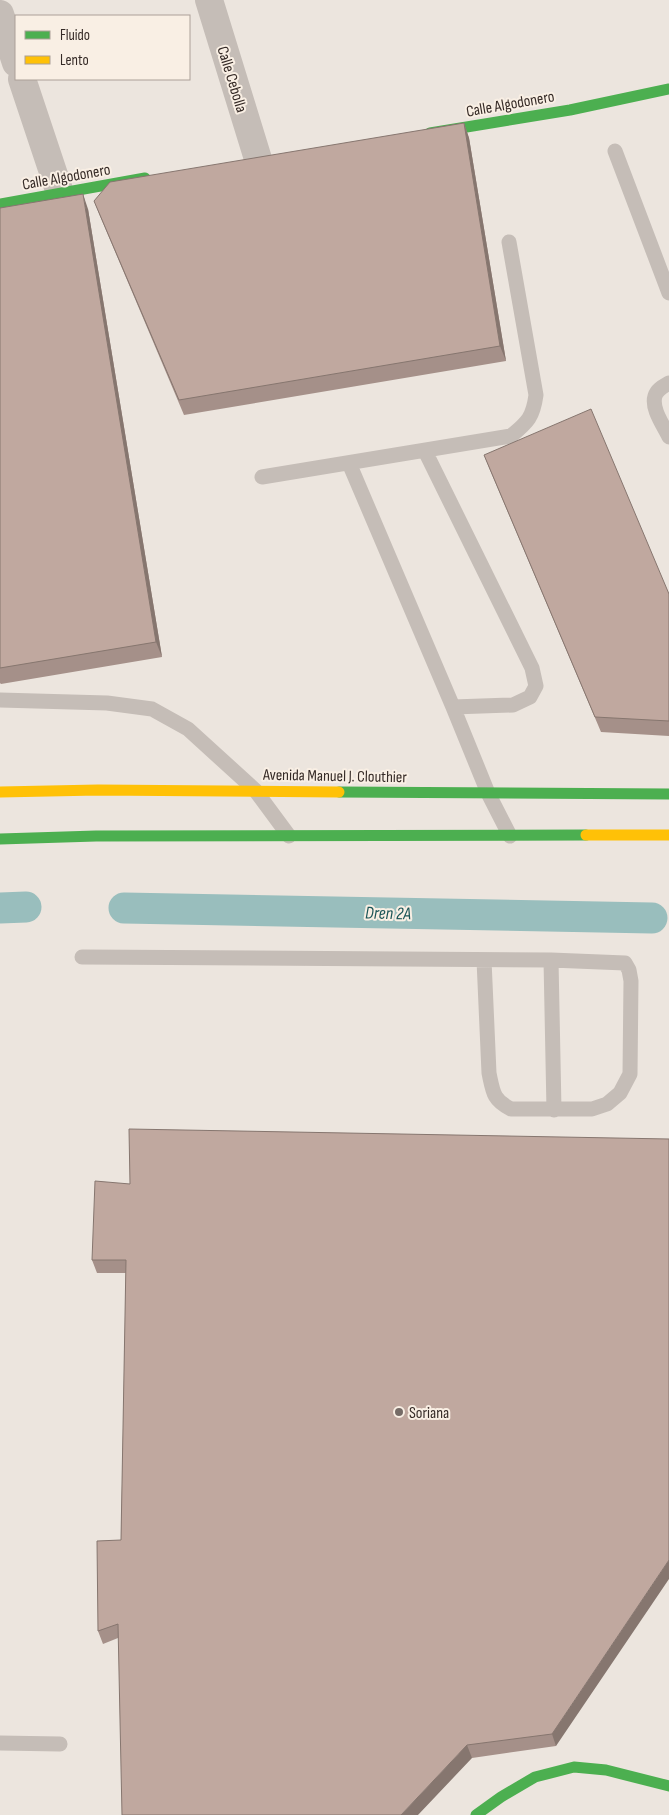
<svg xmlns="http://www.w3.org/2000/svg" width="669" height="1815" font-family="'Sofia Sans Condensed',sans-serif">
<rect width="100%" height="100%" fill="#ece5de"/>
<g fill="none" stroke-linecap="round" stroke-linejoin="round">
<path stroke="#99bebd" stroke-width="31" d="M 0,908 L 26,907
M 124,908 L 652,918"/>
<path stroke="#c5bdb7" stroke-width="15" d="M 615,151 L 669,293
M 669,383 C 664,386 657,389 655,396 C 651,409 664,426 669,437
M 425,451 L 532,668 L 536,686 L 530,697 L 513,705 L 453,707
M 349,463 L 453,707 L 488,793 L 510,836
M 262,477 L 511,436 C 528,422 533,417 536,395 L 509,242
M 0,700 L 107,703 L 152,709 L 188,729 L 255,790 L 289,836
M 82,957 L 551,960 L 625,963 L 629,970 L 631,981 L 630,1074 L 620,1093 L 607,1104 L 592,1109 L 511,1109 C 493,1100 493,1092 489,1073 L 484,960
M 551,960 L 554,1110
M 0,1743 L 60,1744"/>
<path stroke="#c5bdb7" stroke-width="28" d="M 209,0 L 258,159
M 0,14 L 16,63
M 22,79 L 60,193"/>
<path stroke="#4caf50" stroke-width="11" d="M 430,133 L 570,110 L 669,89
M 0,204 L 145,178
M 339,792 L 669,794
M 0,839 L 96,836 L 586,835
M 476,1815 L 501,1797 L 535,1777 L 574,1767 L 606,1770 L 669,1786"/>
<path stroke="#ffc107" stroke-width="11" d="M 0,792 L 98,790 L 339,792
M 586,835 L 669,835"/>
</g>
<path fill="#a59089" d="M 464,123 L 469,138 L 506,361 L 184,415 L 100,216 L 94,201 Z
M 0,208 L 88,209 L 162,657 L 1,684 L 0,683 Z
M 484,455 L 669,594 L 669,736 L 601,732 L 490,470 Z
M 669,1139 L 556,1746 L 472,1758 L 118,1638 L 103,1644 L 98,1631 L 121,1540 L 126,1273 L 97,1273 L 92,1260 L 130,1184 Z"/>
<path fill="#86766f" d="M 464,123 L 469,138 L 506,361 L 500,346 Z
M 83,194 L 88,209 L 162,657 L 156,642 Z
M 669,1560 L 669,1579 L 556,1746 L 552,1734 Z
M 467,1745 L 472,1758 L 418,1815 L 401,1815 Z"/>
<path fill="#c0a89f" stroke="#86766f" d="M 464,123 L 500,346 L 179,400 L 94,201 L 110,182 Z
M 83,194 L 156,642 L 0,668 L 0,208 Z
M 591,409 L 669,594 L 669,721 L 595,717 L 484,455 Z
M 129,1129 L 669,1139 L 669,1560 L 552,1734 L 467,1745 L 401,1815 L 122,1815 L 118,1624 L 98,1631 L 97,1541 L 121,1540 L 126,1260 L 92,1260 L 95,1181 L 130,1184 Z"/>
<circle fill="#756b66" stroke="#f9efe4" stroke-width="2" cx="399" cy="1412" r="5"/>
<g text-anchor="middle" stroke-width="4" stroke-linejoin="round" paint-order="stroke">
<g font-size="16" fill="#352a26" stroke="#f9efe4">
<text transform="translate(233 79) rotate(73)" y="6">Calle Cebolla</text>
<text transform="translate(510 103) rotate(-10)" y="6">Calle Algodonero</text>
<text transform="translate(66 176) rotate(-10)" y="6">Calle Algodonero</text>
<text transform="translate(335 775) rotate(1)" y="6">Avenida Manuel J. Clouthier</text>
</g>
<g font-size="16" fill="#352a26" stroke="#f9efe4" text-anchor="start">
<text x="409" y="1418">Soriana</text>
</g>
<g font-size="18" font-style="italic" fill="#1b5557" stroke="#f9efe4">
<text transform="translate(388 913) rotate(1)" y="6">Dren 2A</text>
</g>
</g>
<rect x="15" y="15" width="175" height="65" fill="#f9efe4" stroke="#aba098"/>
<rect x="25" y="31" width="25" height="8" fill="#4caf50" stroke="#aba098"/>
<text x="60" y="40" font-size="15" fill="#352a26">Fluido</text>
<rect x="25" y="56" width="25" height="8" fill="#ffc107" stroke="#aba098"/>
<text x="60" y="65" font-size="15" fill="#352a26">Lento</text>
</svg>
